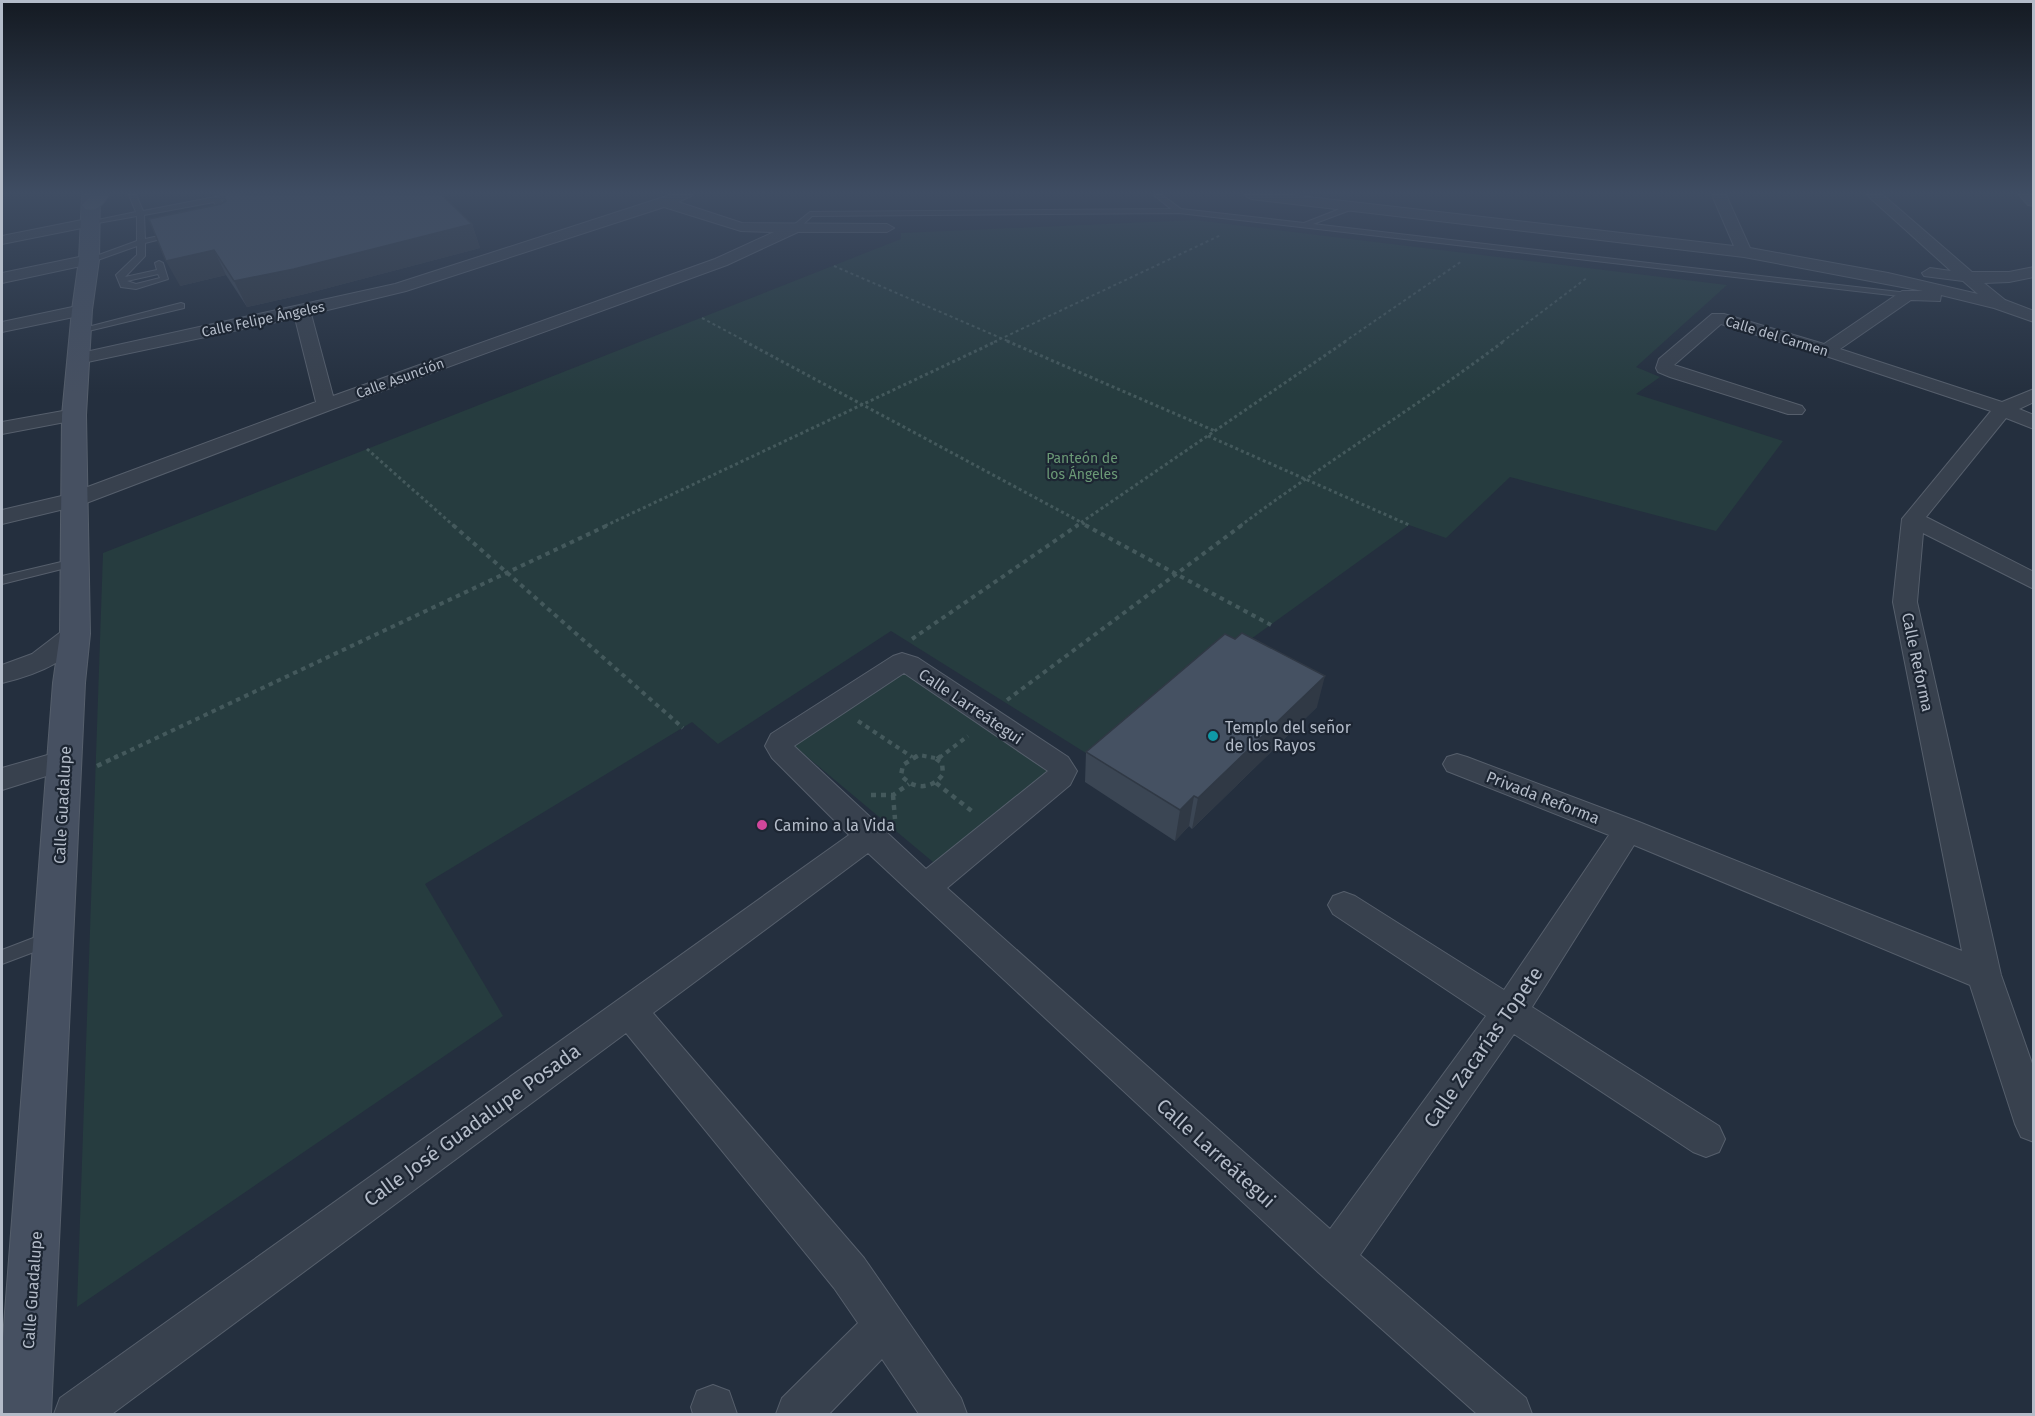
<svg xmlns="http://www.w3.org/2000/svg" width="2035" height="1416" font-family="'Fira Sans',sans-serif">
<rect width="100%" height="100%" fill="#242f3e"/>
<path fill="#263c3f" d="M 1195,220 L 1727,285 L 1636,367 L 1660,377 L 1636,394 L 1783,441 L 1716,531 L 1510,477 L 1446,538 L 1409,525 L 1226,657 L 1105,765 L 891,631 L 718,744 L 692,722 L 425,884 L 503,1016 L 77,1307 L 103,553 L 901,239 L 901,233 Z
M 903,669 L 1052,772 L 939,867 L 793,745 Z"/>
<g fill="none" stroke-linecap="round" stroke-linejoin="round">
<defs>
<path id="lane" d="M 129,195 L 136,195 L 143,211 L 225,195 L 242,195 L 221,200 L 232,220 L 228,222 L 224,220 L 214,202 L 144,215 L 145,239 L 173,233 L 177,235 L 145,243 L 145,256 L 125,277 L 157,270 L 155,263 L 159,261 L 163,263 L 168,279 L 136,289 L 121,287 L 116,275 L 137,255 L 137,246 L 92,262 L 85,260 L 137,241 L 137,216 L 92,224 L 88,222 L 136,212 ZM 158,274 L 160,278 L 136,284 L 127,281 Z
M 1154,195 L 1162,195 L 1181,209 L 1304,223 L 1350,205 L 1354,207 L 1353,209 L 1313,224 L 1908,293 L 1912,295 L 1908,297 L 1179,213 L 812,216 L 797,230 L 790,228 L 810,212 L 1171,209 Z
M 181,303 L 184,304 L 184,308 L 80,333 L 76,330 Z
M 74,559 L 80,563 L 78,565 L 2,584 L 2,576 Z
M 49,932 L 55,934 L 57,939 L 55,944 L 2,964 L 2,950 Z"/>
<path id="street" d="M 670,195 L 693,195 L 678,202 L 742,223 L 887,224 L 894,228 L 887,232 L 798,232 L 727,265 L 333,409 L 81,505 L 2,524 L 2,510 L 66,495 L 316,402 L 295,318 L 78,364 L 72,363 L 69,359 L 72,355 L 395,284 ZM 664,207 L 741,231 L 774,232 L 715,259 L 333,396 L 311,314 L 406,291 Z
M 1244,195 L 1291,195 L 1734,246 L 1712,195 L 1726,195 L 1750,248 L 1888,273 L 1978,294 L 1963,281 L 1924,276 L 1922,273 L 1930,268 L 1951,271 L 1867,195 L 1883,195 L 1972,272 L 2009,272 L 2034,267 L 2034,277 L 2009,282 L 1984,283 L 2005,300 L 2034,311 L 2034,322 L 1994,308 L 1941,295 L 1940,301 L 1911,300 L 1840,349 L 2002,402 L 2034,389 L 2034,402 L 2019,409 L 2034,415 L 2034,429 L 2006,418 L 1926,517 L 2034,572 L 2034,589 L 1923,533 L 1917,602 L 2001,975 L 2034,1069 L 2034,1142 L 2021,1137 L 2015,1124 L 1970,985 L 1634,845 L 1532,1007 L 1719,1126 L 1725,1139 L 1719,1152 L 1706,1157 L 1693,1152 L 1514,1034 L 1360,1255 L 1526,1398 L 1532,1414 L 1477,1414 L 1319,1273 L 868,853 L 653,1013 L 864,1258 L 961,1398 L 967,1414 L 919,1414 L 882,1359 L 829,1414 L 776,1414 L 782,1398 L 858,1323 L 834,1288 L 626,1033 L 112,1414 L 54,1414 L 60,1398 L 849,835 L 772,758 L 765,746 L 771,734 L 893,656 L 902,653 L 918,658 L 1068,757 L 1077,771 L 1070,785 L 947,888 L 1330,1229 L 1486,1016 L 1333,914 L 1328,905 L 1333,896 L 1344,892 L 1355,896 L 1504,990 L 1609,835 L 1447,771 L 1443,764 L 1447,757 L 1457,754 L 1467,757 L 1639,822 L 1962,951 L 1893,602 L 1902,519 L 1991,411 L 1820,354 L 1721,324 L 1674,365 L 1802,406 L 1805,410 L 1802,414 L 1788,414 L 1670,377 L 1658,372 L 1656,368 L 1659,359 L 1712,314 L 1724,314 L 1824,344 L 1902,291 L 1923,291 L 1744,257 L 1251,199 ZM 904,673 L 1048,771 L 926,869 L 794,746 Z
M 92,218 L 99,222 L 97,225 L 2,244 L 2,236 Z
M 89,255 L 97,260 L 95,263 L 2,283 L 2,273 Z
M 82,305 L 88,306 L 91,310 L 88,314 L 2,332 L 2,322 Z
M 74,409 L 81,411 L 84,415 L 81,419 L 2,434 L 2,422 Z
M 75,626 L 84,628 L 88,634 C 70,662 32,676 2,683 L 2,665 L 32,654 L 66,628 Z
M 65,750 L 75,753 L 79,760 L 75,767 L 2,790 L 2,768 Z
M 713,1385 L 729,1391 L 737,1414 L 693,1414 L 691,1407 L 697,1391 Z"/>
<path id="secondary" d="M 82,195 L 100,195 L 99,260 L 92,310 L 86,415 L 90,634 L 85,683 L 51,1414 L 2,1414 L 2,1351 L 53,683 L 60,634 L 62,415 L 72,310 L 79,260 Z
M 2019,195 L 2034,195 L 2034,206 L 2028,205 Z"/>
<path id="primary" d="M 91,195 L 109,195 C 103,205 97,212 85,209 L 82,205 Z"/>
</defs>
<use href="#lane" stroke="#565f6c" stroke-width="2"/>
<use href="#street" stroke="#565f6c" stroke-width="2"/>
<use href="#secondary" stroke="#565f6c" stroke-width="2"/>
<use href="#primary" stroke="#414a57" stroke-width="2"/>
<path stroke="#44595c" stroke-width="2" stroke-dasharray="3 3" stroke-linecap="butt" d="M 834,266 L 1010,342
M 702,318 L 747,342
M 994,342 L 1221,235
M 1344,342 L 1462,261
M 1502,342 L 1588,277"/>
<path stroke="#44595c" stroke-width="3" stroke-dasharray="3 3" stroke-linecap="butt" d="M 744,341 L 1088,526
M 1007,341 L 1215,431
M 1208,436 L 1409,525
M 367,449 L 454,526
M 605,526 L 997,341
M 1076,526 L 1346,341
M 1240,526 C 1326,462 1418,406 1504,341"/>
<path stroke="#44595c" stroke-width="4" stroke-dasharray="4.5 4.5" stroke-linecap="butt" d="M 453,525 L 683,728
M 1085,525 L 1271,625
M 912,639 L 1078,525
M 1007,700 L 1242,525
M 858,721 L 912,757
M 114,758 L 608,525
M 914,758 L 919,755 L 935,758
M 939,758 L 968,736"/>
<path stroke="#44595c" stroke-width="4.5" stroke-dasharray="5 5" stroke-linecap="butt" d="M 917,756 L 903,765 L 901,775 C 913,790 932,790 943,774 L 942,763 L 932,756
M 937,759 L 941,756
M 97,766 L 118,756
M 936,783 L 973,812
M 871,795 L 893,795 L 909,784
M 893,795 L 895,819"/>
<use href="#lane" fill="#38414e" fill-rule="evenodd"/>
<use href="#street" fill="#38414e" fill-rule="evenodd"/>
<use href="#secondary" fill="#465061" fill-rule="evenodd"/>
<use href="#primary" fill="#56606e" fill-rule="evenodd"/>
</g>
<path fill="#3b4654" d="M 221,195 L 442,195 L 472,224 L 480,248 L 305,294 L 247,307 L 226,275 L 180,286 L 224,202 Z
M 1317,707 L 1192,829 L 1189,826 L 1175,841 L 1085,782 L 1086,752 Z"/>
<path fill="#303945" d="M 472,224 L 480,248 L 305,294 L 247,307 L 234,281 Z
M 214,250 L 226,275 L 180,286 L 166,261 Z
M 1325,676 L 1317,707 L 1192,829 L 1198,798 Z
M 1194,796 L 1189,826 L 1175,841 L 1180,810 Z"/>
<path fill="#455162" stroke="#303945" stroke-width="1.5" d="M 223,195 L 442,195 L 472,224 L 294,269 L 234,281 L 214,250 L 166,261 L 149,219 L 221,204 L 226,201 Z
M 1242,633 L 1325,676 L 1198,798 L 1194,796 L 1180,810 L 1086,752 L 1225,634 L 1235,639 Z"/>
<linearGradient id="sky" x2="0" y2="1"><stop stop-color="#141a22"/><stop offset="0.49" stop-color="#3f4d63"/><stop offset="1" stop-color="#3f4d63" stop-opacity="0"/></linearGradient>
<rect width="2035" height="394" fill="url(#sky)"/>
<circle fill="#0f9aa8" stroke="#1d2633" stroke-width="2" cx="1213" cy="736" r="6"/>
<circle fill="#d1479c" stroke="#1d2633" stroke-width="2" cx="762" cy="825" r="6"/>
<g text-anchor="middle" stroke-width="4.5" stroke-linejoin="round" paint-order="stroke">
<g font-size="14" fill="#b4bcc9" stroke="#1d2633">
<text transform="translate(263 319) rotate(-12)" y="5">Calle Felipe Ángeles</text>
<text transform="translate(1777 336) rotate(17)" y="5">Calle del Carmen</text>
<text transform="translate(400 378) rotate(-20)" y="5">Calle Asunción</text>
</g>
<g font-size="14" fill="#6b9a76" stroke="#1d2633">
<text x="1082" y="463">Panteón de<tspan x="1082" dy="16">los Ángeles</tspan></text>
</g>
<g font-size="16" fill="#b4bcc9" stroke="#1d2633">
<text transform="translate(1918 662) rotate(78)" y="6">Calle Reforma</text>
<text transform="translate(971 706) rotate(34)" y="6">Calle Larreátegui</text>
<text transform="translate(1543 797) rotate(21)" y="6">Privada Reforma</text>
<text transform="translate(62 805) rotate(-87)" y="6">Calle Guadalupe</text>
<text transform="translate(32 1290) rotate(-86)" y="6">Calle Guadalupe</text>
</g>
<g font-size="16" fill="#b4bcc9" stroke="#1d2633" text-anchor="start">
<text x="1225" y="733">Templo del señor<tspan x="1225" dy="18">de los Rayos</tspan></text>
<text x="774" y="831">Camino a la Vida</text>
</g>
<g font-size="20" fill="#b4bcc9" stroke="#1d2633">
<text transform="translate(1483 1047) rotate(-55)" y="7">Calle Zacarías Topete</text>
<text transform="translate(472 1125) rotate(-36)" y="7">Calle José Guadalupe Posada</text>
<text transform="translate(1216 1153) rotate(42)" y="7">Calle Larreátegui</text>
</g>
</g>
<rect width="2035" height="1416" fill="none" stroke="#b4bcc9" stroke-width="6"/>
</svg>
